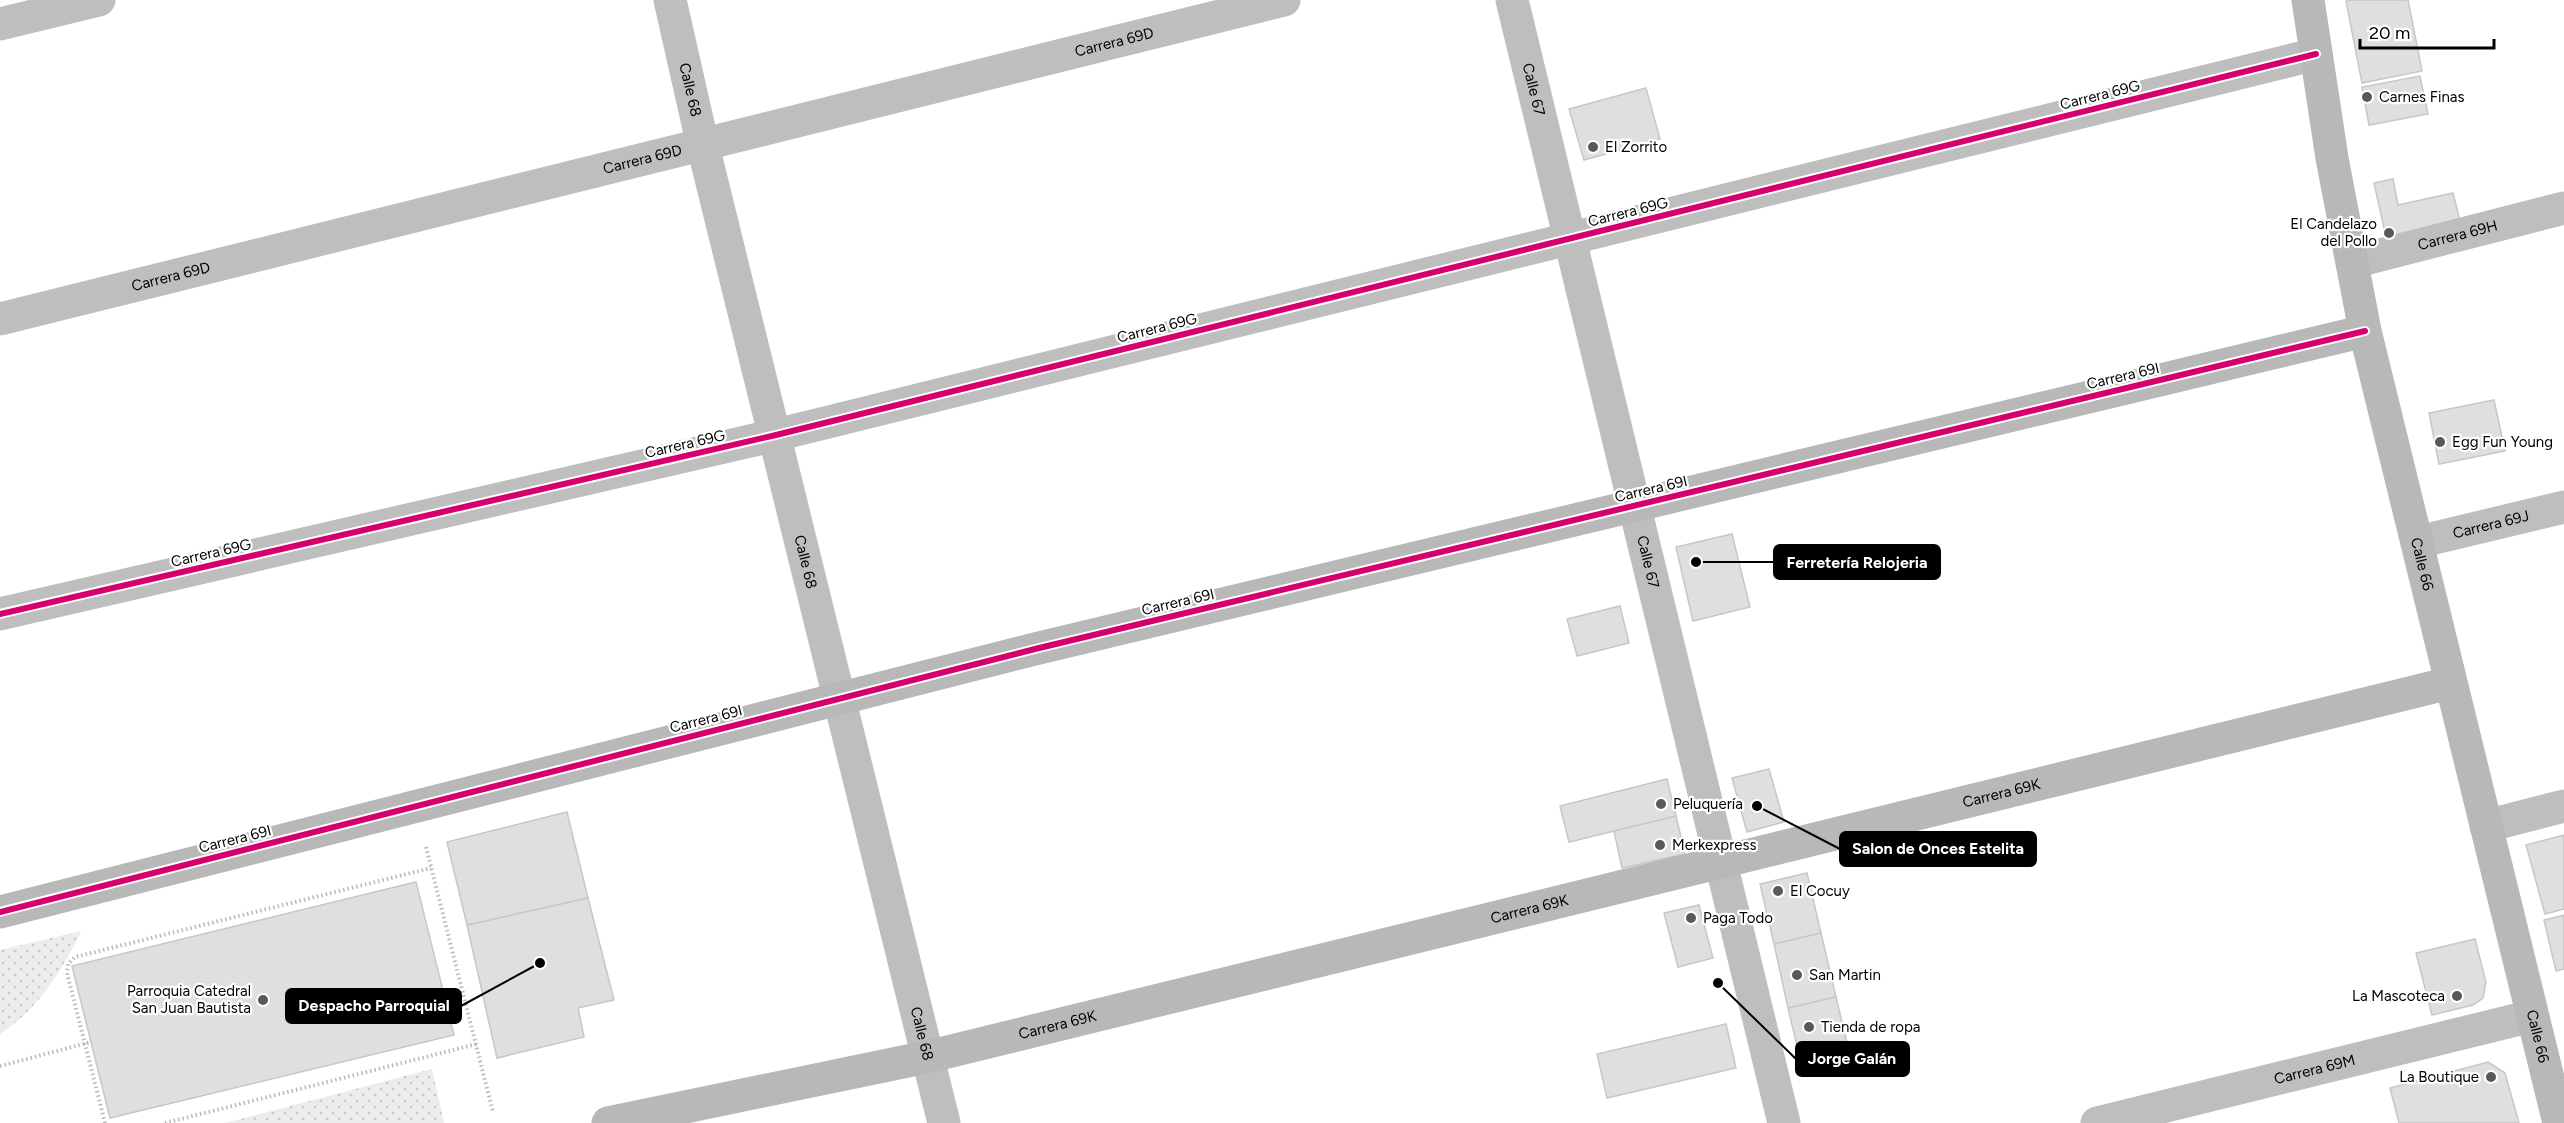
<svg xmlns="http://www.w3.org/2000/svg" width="2564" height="1123" font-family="Figtree,sans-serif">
<defs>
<pattern id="grass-dots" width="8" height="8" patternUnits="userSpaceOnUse" patternTransform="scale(1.5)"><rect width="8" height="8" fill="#ececec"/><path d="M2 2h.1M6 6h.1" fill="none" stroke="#c9c9c9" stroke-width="1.8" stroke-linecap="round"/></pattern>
</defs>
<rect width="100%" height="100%" fill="#fff"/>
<path fill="url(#grass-dots)" d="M 81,931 C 64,969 36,1011 0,1034 L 0,950 Z
M 432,1069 L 444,1123 L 225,1123 Z"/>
<path fill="#dfdfdf" stroke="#c7c7c7" stroke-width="1.5" d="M 2352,0 L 2408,0 L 2422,71 L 2362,83 L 2346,1 Z
M 2420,76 L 2428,114 L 2369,125 L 2362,87 Z
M 1646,88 L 1660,139 L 1584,160 L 1569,109 Z
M 2393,179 L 2398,205 L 2453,193 L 2460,221 L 2386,237 L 2374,183 Z
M 2494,400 L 2505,451 L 2439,464 L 2429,413 Z
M 1732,534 L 1750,607 L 1693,621 L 1676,547 Z
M 1620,606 L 1629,643 L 1577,656 L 1567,619 Z
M 1769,769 L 1784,822 L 1747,832 L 1732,778 Z
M 1667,779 L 1676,816 L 1569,842 L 1560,806 Z
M 567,812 L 588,898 L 467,925 L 447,842 Z
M 1676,816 L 1685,854 L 1622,868 L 1614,831 Z
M 2564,835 L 2564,909 L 2545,914 L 2526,845 Z
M 1807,873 L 1821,933 L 1774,944 L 1760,884 Z
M 416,882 L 454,1035 L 110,1118 L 72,966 Z
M 588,898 L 614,1000 L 578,1008 L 584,1037 L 497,1058 L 467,925 Z
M 1699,905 L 1713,958 L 1678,967 L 1664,913 Z
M 2564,915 L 2564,969 L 2556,971 L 2544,920 Z
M 1821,933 L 1836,997 L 1788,1008 L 1774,944 Z
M 2475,939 L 2486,982 L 2483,998 L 2473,1005 L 2432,1015 L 2416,953 Z
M 1836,997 L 1847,1043 L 1799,1054 L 1788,1008 Z
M 1726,1024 L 1736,1068 L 1607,1098 L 1597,1054 Z
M 2488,1062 L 2505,1073 L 2519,1123 L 2399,1123 L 2390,1088 Z"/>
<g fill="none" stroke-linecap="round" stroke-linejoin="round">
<path stroke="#b9b9b9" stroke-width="4" stroke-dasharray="1.5 3" stroke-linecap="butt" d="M 426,847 L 493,1112
M 0,1066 L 91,1042
M 105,1123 L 67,973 L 68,964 L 75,957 L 431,868
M 165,1123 L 477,1044"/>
<g stroke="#bebebe" stroke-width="33">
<path id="s1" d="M 670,0 L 703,146 L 944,1123"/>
<path id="s2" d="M 1512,0 L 1784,1123"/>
<path d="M 0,24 L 99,0"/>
<path id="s3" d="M 2353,262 L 2564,208"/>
<path id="s4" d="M 0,319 L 1284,0"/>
<path id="s5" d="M 2418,542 L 2564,507"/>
<path d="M 0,614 L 776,435 L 2316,54"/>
<path d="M 2486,826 L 2564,806"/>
<path id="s6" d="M 2097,1123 L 2532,1016"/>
</g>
<g stroke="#b8b8b8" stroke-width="33">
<path id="s7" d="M 2308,0 L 2332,158 L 2365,331 L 2559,1123"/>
<path d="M 0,912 L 1039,648 L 2365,331"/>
<path id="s8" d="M 608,1123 L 927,1057 L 2450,683"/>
</g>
<defs>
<path id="cycleway" d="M 0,614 L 776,435 L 2316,54
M 0,912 L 1039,648 L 2365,331"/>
</defs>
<use href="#cycleway" stroke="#fff" stroke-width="10"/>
<use href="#cycleway" stroke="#d6006c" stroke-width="6"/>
</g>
<g fill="#595959" stroke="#fff" stroke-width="2">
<circle cx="2367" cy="97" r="6"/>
<circle cx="1593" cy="147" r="6"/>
<circle cx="2389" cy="233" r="6"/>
<circle cx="2440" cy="442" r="6"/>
<circle cx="1661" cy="804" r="6"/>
<circle cx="1660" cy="845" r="6"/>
<circle cx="1778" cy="891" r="6"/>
<circle cx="1691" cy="918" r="6"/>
<circle cx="1797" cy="975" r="6"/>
<circle cx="2457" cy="996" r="6"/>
<circle cx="263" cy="1000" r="6"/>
<circle cx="1809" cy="1027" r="6"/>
<circle cx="2491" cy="1077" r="6"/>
</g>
<g text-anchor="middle" stroke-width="4.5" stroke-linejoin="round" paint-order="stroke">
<g font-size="15" fill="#000" stroke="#fff">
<text dy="5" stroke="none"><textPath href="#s4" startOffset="1148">Carrera 69D</textPath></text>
<text dy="5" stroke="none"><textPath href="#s2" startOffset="92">Calle 67</textPath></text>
<text dy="5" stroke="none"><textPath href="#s1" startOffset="92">Calle 68</textPath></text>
<text transform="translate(2100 95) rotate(-14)" y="5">Carrera 69G</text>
<text dy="5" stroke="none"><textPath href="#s4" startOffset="662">Carrera 69D</textPath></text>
<text transform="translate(1628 212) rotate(-14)" y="5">Carrera 69G</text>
<text dy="5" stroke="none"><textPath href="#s3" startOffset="108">Carrera 69H</textPath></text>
<text dy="5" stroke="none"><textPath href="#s4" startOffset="176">Carrera 69D</textPath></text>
<text transform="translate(1157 328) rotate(-14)" y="5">Carrera 69G</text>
<text transform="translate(2123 376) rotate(-13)" y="5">Carrera 69I</text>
<text transform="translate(685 444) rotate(-13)" y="5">Carrera 69G</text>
<text transform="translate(1651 489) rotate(-13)" y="5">Carrera 69I</text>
<text dy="5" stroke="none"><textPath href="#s5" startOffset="75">Carrera 69J</textPath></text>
<text transform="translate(211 553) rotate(-13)" y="5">Carrera 69G</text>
<text dy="5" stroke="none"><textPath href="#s2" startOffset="578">Calle 67</textPath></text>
<text dy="5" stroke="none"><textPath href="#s1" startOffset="578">Calle 68</textPath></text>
<text dy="5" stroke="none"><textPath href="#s7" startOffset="576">Calle 66</textPath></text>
<text transform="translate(1178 602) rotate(-13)" y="5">Carrera 69I</text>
<text transform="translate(706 719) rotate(-14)" y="5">Carrera 69I</text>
<text dy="5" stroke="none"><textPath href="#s8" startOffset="1432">Carrera 69K</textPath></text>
<text transform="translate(235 839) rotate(-14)" y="5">Carrera 69I</text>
<text dy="5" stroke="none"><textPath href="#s8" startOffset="946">Carrera 69K</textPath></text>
<text dy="5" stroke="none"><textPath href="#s8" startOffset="460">Carrera 69K</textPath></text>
<text dy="5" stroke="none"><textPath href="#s1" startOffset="1064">Calle 68</textPath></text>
<text dy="5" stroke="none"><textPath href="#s7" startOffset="1062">Calle 66</textPath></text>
<text dy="5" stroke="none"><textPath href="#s6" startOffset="224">Carrera 69M</textPath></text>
</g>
<g font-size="15" fill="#000" stroke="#fff" text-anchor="start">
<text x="2379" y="102">Carnes Finas</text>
<text x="1605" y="152">El Zorrito</text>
<text x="2377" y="229" text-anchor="end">El Candelazo<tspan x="2377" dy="17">del Pollo</tspan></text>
<text x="2452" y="447">Egg Fun Young</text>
<text x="1673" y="809">Peluquería</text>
<text x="1672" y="850">Merkexpress</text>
<text x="1790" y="896">El Cocuy</text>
<text x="1703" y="923">Paga Todo</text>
<text x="1809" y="980">San Martin</text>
<text x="251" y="996" text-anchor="end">Parroquia Catedral<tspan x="251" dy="17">San Juan Bautista</tspan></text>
<text x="2445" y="1001" text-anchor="end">La Mascoteca</text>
<text x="1821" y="1032">Tienda de ropa</text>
<text x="2479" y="1082" text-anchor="end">La Boutique</text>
</g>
</g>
<path fill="none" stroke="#000" stroke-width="2" d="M1696 562L1774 562M1757 806L1840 849M540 963L461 1006M1718 983L1796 1059"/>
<g fill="#000" stroke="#fff" stroke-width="2">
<circle cx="1696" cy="562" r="6"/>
<circle cx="1757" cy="806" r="6"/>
<circle cx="540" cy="963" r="6"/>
<circle cx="1718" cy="983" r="6"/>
</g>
<g fill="#000" stroke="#000" stroke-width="2">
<rect x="1774" y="545" width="166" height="34" rx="6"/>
<rect x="1840" y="832" width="196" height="34" rx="6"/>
<rect x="286" y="989" width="175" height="34" rx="6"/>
<rect x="1796" y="1042" width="113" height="34" rx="6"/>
</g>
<g font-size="16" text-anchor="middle" font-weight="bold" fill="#fff">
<text x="1857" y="568">Ferretería Relojeria</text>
<text x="1938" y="854">Salon de Onces Estelita</text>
<text x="374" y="1011">Despacho Parroquial</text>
<text x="1852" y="1064">Jorge Galán</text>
</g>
<path d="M2360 39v9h134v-9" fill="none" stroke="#000000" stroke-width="3"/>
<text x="2369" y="39" font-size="18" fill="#000000" stroke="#ffffff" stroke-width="4.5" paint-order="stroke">20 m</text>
</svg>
